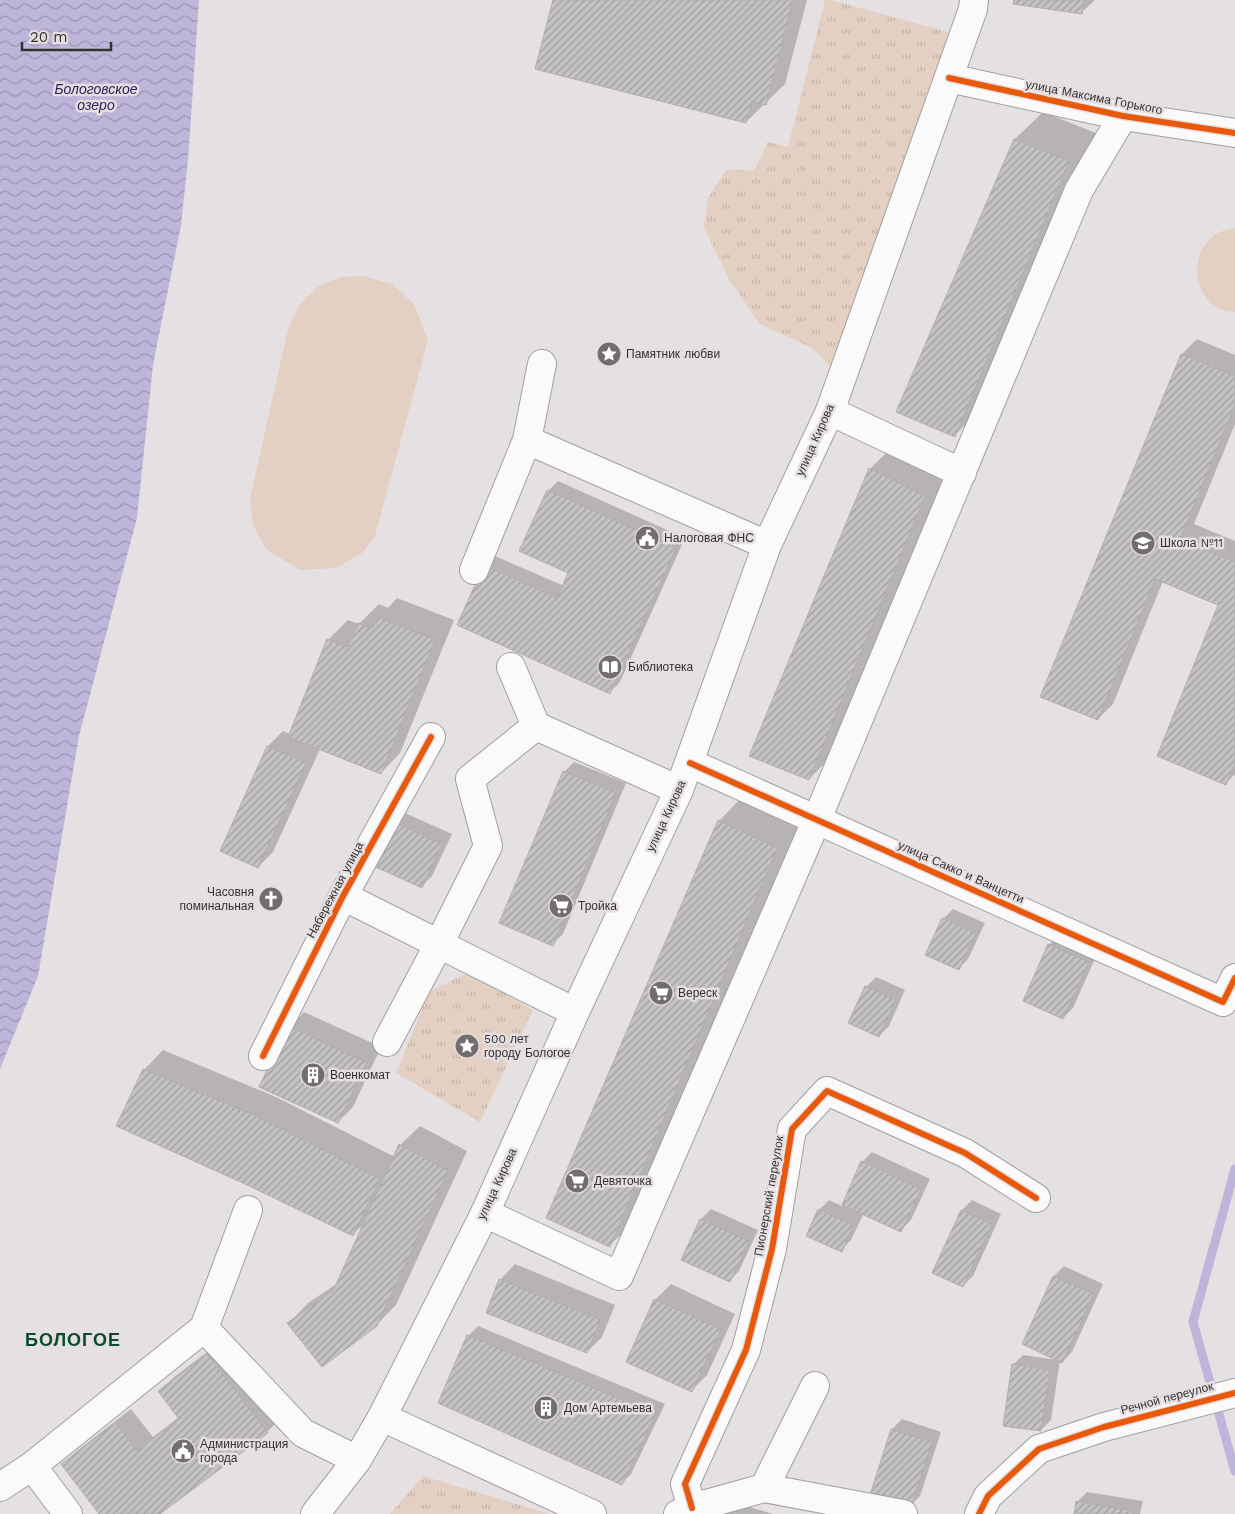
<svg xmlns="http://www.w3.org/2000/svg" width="1235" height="1514" font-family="'Work Sans',sans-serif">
<defs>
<pattern id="park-tufts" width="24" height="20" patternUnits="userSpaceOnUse" patternTransform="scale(1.25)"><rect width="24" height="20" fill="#e3d0c2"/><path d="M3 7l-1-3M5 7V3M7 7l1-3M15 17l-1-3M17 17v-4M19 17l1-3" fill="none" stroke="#c3b3a7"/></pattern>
<pattern id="water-waves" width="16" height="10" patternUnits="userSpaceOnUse" patternTransform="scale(1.25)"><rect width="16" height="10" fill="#beb6da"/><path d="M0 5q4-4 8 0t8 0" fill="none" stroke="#9b95b1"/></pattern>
<pattern id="building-hatch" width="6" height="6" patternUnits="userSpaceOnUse" patternTransform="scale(1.25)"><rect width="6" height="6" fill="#c5c2c2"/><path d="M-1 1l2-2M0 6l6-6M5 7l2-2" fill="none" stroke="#a19e9e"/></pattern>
</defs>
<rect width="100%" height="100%" fill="#e5e0e2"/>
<path fill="#e3d0c2" d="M 1235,228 L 1235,312 C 1229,311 1221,310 1216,307 C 1190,289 1190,247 1220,232 C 1224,230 1230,229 1235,228 Z
M 363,276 L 392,284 L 414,304 L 428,340 L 375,536 L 362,553 L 336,568 L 300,570 L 266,549 L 253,525 L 250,499 L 288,329 L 299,305 L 319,286 L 341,277 Z"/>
<path fill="url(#park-tufts)" d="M 825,0 L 831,0 L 966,37 L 837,372 L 812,348 L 760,324 L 730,281 L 704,227 L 708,198 L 727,169 L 754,171 L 768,142 L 788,147 Z
M 469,972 L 533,1010 L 480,1122 L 396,1073 L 429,992 Z
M 423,1476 L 550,1514 L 390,1514 Z"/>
<path fill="url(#water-waves)" d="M 0,0 L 199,0 L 188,160 L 181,225 L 153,365 L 137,518 L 79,736 L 38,976 L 0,1069 Z"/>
<path fill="#0003" d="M 555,0 L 807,0 L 785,84 L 746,122 Z
M 1015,0 L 1095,0 L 1081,13 Z
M 1043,112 L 1096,133 L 983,407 L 955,435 L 1015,139 Z
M 1197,339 L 1235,355 L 1235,424 L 1194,524 L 1235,541 L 1235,774 L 1226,783 L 1220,604 L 1163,581 L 1113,704 L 1098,719 L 1182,354 Z
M 898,441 L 952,468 L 837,751 L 809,779 L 870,469 Z
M 558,481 L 685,538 L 620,682 L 610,692 L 485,566 L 495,556 L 564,586 L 570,572 L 548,491 Z
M 397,598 L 454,620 L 400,753 L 381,773 L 320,749 L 273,852 L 258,867 L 222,850 L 268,746 L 283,731 L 290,734 L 328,640 L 348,620 L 359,624 L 379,604 L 388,608 Z
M 574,762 L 626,783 L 563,934 L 553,944 L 564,772 Z
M 746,793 L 804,820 L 638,1218 L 610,1245 L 719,821 Z
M 398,810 L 452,834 L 432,876 L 422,886 L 388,820 Z
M 953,909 L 985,923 L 968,959 L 958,969 L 943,919 Z
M 1059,935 L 1098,952 L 1073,1008 L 1063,1018 L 1049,945 Z
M 876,977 L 905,990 L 889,1026 L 879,1036 L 866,987 Z
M 304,1012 L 381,1047 L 353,1107 L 338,1122 L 289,1027 Z
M 163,1050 L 276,1097 L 395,1157 L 400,1145 L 420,1126 L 467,1151 L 396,1305 L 376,1325 L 289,1323 L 308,1303 L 338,1283 L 365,1223 L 353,1234 L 144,1070 Z
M 872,1152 L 930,1179 L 911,1220 L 901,1230 L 864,1213 L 851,1240 L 841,1250 L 819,1210 L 829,1200 L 842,1206 L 862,1162 Z
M 972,1200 L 1001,1214 L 973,1276 L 963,1286 L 962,1210 Z
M 711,1209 L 758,1230 L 739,1271 L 729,1281 L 683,1260 L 701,1219 Z
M 515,1264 L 615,1305 L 602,1337 L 587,1352 L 500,1280 Z
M 1064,1266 L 1103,1284 L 1072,1352 L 1062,1362 L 1060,1360 L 1051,1420 L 1041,1430 L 1013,1365 L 1023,1355 L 1057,1360 L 1023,1344 L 1054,1276 Z
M 671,1284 L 735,1314 L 707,1375 L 692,1390 L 627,1361 L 656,1299 Z
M 478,1326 L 665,1404 L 631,1474 L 621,1484 L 468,1336 Z
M 223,1340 L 282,1417 L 267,1432 L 159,1514 L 100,1514 L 63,1465 L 78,1450 L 131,1409 L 153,1437 L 179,1417 L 159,1392 L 174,1377 Z
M 902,1419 L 941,1432 L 920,1496 L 910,1506 L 872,1494 L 892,1429 Z
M 1087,1492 L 1143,1501 L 1140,1514 L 1075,1514 L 1077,1502 Z
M 732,1502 L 773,1514 L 722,1514 Z"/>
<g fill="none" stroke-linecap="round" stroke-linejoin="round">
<path stroke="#beb6da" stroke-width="9" d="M 1235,1169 L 1193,1322 L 1235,1471"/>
</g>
<path fill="url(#building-hatch)" stroke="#b1aeae" d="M 553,0 L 793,0 L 766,105 L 752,101 L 746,123 L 535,69 Z
M 1014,0 L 1084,0 L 1082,14 L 1013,4 Z
M 1014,139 L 1069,161 L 955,437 L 896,412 Z
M 1181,354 L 1235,376 L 1235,405 L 1180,539 L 1235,562 L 1235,764 L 1226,785 L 1157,756 L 1218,605 L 1155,579 L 1098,720 L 1040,697 Z
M 869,468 L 925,496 L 809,780 L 749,756 Z
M 547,490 L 676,548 L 610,694 L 457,625 L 484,565 L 557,598 L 568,573 L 519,551 Z
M 377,617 L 435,640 L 381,774 L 288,737 L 327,639 L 348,647 L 358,623 L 372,629 Z
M 267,746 L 306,763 L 258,868 L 220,851 Z
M 563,771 L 616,793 L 553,946 L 499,923 Z
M 387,819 L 442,844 L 422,888 L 367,863 Z
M 718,820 L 777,848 L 610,1247 L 546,1218 Z
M 942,918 L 976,933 L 959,970 L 925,955 Z
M 1048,944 L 1089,962 L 1063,1019 L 1023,1001 Z
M 865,986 L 896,1000 L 879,1037 L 848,1023 Z
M 288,1026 L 367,1063 L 338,1123 L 259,1087 Z
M 143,1069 L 256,1116 L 380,1179 L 353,1236 L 243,1183 L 116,1126 Z
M 399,1144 L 448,1171 L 377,1326 L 322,1367 L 287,1323 L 333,1291 Z
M 861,1161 L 921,1189 L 901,1232 L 842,1205 Z
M 818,1209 L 853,1225 L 842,1252 L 806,1236 Z
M 961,1210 L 992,1224 L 963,1287 L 932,1273 Z
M 700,1219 L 749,1241 L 730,1282 L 681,1260 Z
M 1053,1276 L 1094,1294 L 1062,1363 L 1022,1344 Z
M 499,1279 L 601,1320 L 587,1353 L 486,1313 Z
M 654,1299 L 721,1329 L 692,1392 L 626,1362 Z
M 467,1335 L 656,1414 L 622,1485 L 438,1403 Z
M 207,1354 L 268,1433 L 160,1514 L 99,1514 L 61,1464 L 116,1423 L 137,1451 L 179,1419 L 158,1391 Z
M 1012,1364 L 1050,1370 L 1041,1431 L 1003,1426 Z
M 891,1429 L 932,1442 L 911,1508 L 870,1495 Z
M 1076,1501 L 1133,1511 L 1133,1514 L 1074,1514 Z"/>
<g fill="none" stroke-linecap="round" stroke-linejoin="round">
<defs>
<path id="minor" d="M 949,78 L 1123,116 L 1235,133
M 542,364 L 527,440 L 767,545
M 830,411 L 962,473
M 474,570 L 527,440
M 511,667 L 536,726
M 690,763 L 1223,1002 L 1235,978
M 343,896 L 575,1012
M 387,1042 L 439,944 L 488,846 L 470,779 L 536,726 L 679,790
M 263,1056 L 343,896 L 431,737
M 485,1213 L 619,1276 L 817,819 L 1079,190 L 1123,116
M 204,1328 L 248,1210
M 382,1417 L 592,1514
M 32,1466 L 204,1328 L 303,1433 L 357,1460
M 0,1487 L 32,1466 L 68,1514
M 764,1488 L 815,1386
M 692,1508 L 685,1484 L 746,1350 L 772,1249 L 792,1129 L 827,1091 L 965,1153 L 1036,1198
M 678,1514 L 692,1508 L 764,1488 L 903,1514
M 979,1514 L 988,1496 L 1039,1449 L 1104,1427 L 1235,1393"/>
<path id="major" d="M 315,1514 L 357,1460 L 382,1417 L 485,1213 L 575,1012 L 679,790 L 767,545 L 830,411 L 973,9 L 974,0"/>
</defs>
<use href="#minor" stroke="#a19f9f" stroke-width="30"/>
<use href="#major" stroke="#a19f9f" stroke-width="30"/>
<use href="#minor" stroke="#fbfafb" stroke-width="28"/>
<use href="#major" stroke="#fbfafb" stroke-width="28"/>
<defs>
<path id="cycleway" d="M 949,78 L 1123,116 L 1235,133
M 690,763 L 1223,1002 L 1235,978
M 263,1056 L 343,896 L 431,737
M 692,1508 L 685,1484 L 746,1350 L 772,1249 L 792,1129 L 827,1091 L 965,1153 L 1036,1198
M 979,1514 L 988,1496 L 1039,1449 L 1104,1427 L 1235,1393"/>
</defs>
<use href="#cycleway" stroke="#e6dfe1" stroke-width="9"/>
<use href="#cycleway" stroke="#e8590c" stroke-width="6"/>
</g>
<defs>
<symbol id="sight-disc" viewBox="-11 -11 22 22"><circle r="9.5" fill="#726e70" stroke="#e6dfe1"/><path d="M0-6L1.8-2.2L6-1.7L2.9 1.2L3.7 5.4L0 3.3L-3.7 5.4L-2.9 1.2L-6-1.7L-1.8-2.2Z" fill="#fff"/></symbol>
<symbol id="civic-disc" viewBox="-11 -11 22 22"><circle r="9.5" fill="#726e70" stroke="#e6dfe1"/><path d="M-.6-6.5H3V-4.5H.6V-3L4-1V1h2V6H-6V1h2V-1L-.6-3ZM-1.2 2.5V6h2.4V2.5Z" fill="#fff"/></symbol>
<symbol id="school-disc" viewBox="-11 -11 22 22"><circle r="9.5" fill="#726e70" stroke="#e6dfe1"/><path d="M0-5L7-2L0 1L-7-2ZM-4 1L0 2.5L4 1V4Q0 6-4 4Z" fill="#fff"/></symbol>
<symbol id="library-disc" viewBox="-11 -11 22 22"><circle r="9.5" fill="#726e70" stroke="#e6dfe1"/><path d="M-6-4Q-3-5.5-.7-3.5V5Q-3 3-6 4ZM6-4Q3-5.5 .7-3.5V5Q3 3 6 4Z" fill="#fff"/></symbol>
<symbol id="church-disc" viewBox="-11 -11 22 22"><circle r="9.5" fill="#726e70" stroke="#e6dfe1"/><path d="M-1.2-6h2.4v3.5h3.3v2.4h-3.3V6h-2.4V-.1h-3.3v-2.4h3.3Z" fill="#fff"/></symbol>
<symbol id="supermarket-disc" viewBox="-11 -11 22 22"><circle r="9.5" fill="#726e70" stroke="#e6dfe1"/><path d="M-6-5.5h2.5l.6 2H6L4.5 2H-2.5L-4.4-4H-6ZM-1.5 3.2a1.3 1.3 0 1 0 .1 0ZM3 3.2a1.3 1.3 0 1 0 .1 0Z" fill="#fff"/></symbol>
<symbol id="building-disc" viewBox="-11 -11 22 22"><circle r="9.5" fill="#726e70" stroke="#e6dfe1"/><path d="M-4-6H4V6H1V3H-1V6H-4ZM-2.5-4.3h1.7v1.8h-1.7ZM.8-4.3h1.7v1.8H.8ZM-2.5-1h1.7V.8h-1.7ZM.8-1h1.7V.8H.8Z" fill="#fff"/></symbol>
</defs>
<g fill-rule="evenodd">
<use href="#sight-disc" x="595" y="340" width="28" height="28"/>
<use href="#civic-disc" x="633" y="524" width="28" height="28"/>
<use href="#school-disc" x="1129" y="529" width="28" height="28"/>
<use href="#library-disc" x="596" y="653" width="28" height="28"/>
<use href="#church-disc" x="257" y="885" width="28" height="28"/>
<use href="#supermarket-disc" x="547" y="892" width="28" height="28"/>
<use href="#supermarket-disc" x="647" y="979" width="28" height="28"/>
<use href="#sight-disc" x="453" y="1032" width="28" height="28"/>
<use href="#building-disc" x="299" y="1061" width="28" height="28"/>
<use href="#supermarket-disc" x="563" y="1167" width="28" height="28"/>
<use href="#building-disc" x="532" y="1394" width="28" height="28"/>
<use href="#civic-disc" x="169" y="1437" width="28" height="28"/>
</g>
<g text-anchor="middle" stroke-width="5" stroke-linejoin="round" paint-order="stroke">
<g font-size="12" fill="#343132" stroke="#e6dfe1">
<text transform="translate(1094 97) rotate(11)" y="4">улица Максима Горького</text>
<text transform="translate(815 440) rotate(-66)" y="4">улица Кирова</text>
<text transform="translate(666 816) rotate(-65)" y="4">улица Кирова</text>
<text transform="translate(961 872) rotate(24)" y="4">улица Сакко и Ванцетти</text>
<text transform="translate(335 890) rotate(-62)" y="4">Набережная улица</text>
<text transform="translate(497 1184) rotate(-65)" y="4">улица Кирова</text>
<text transform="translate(769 1196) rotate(-80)" y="4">Пионерский переулок</text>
<text transform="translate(1167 1398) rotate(-15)" y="4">Речной переулок</text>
</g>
<g font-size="12" fill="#343132" stroke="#e6dfe1" text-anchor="start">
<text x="626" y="358">Памятник любви</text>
<text x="664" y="542">Налоговая ФНС</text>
<text x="1160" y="547">Школа №11</text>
<text x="628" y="671">Библиотека</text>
<text x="254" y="896" text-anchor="end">Часовня<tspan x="254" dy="14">поминальная</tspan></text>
<text x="578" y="910">Тройка</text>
<text x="678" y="997">Вереск</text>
<text x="484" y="1043">500 лет<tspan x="484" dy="14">городу Бологое</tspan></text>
<text x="330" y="1079">Военкомат</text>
<text x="594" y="1185">Девяточка</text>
<text x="564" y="1412">Дом Артемьева</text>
<text x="200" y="1448">Администрация<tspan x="200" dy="14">города</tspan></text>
</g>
<g font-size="14" font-style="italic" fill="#2e1c59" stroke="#e6dfe1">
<text x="96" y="94">Бологовское<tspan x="96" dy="16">озеро</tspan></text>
</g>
<g font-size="18" font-weight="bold" letter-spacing="1" fill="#0a4b2e" stroke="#e6dfe1">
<text x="73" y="1346">БОЛОГОЕ</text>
</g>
</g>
<path d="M22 42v8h89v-8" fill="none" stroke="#343132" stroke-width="2.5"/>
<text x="30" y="42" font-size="15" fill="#343132" stroke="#e6dfe1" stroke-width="4" paint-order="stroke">20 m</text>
</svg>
